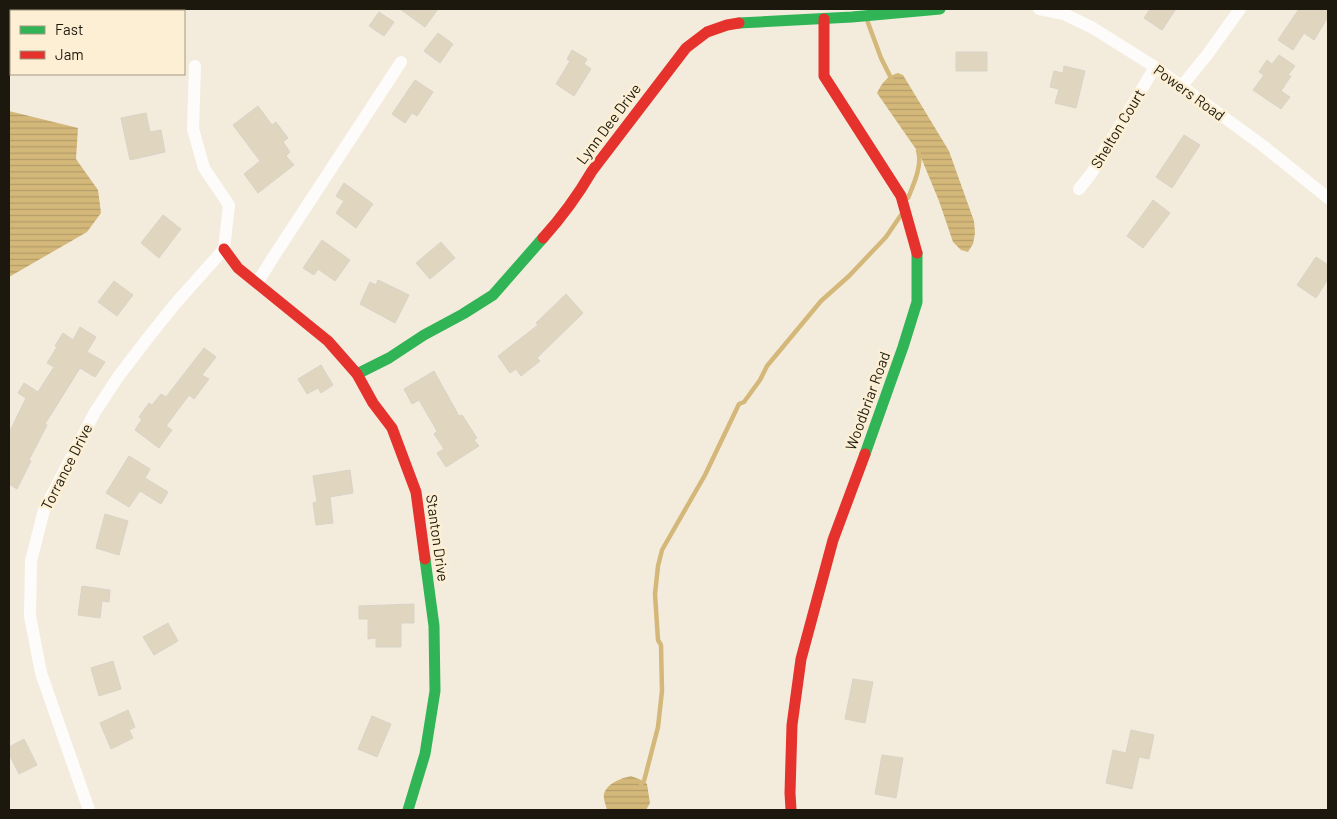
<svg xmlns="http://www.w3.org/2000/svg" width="1337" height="819" font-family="Barlow,sans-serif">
<defs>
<pattern id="water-rules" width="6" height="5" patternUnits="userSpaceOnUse" patternTransform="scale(1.25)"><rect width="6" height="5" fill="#d4b87a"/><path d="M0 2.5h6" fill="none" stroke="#b59d68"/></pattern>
</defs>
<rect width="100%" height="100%" fill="#f3ecdd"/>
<path fill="url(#water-rules)" d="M 898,73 L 903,75 L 949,151 L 974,221 L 975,233 L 973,244 L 968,252 L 961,250 L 953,242 L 939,201 L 920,155 L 877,93 C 882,83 887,76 898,73 Z
M 9,111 L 78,128 L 76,159 L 98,190 L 101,213 L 87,232 L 9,277 Z
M 631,776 L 644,781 L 647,784 L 650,803 L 646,810 L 607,810 C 606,805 603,799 604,794 C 607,783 622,778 631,776 Z"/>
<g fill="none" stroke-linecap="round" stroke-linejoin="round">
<path stroke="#d4b87a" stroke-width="4.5" d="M 867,20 L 881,58 L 892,80
M 908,198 C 913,186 923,164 918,151
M 641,784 L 644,781 L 658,727 L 662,691 L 661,645 L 658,640 L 655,594 L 658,566 L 662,550 L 705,475 L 739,404 L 744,402 L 760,380 L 767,366 L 821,301 L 849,276 L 886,237 L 901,215"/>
</g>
<path fill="#e0d5bf" stroke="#d9d3c7" d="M 400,9 L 438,9 L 425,27 Z
M 1150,9 L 1176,9 L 1162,30 L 1144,18 Z
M 1299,9 L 1328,9 L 1328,17 L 1314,40 L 1304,33 L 1293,50 L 1278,40 Z
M 379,12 L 394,22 L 384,36 L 369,26 Z
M 438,33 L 453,44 L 440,63 L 424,51 Z
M 572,50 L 587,59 L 584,64 L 591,69 L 574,96 L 556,84 L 570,61 L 567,59 Z
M 956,52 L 987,52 L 987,71 L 956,71 Z
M 1279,55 L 1295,66 L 1288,75 L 1291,76 L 1281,91 L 1290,97 L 1281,109 L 1253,90 L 1264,75 L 1259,72 L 1267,60 L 1272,64 Z
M 1064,66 L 1085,71 L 1076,108 L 1055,103 L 1059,89 L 1050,87 L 1054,71 L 1063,73 Z
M 415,80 L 433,92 L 417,116 L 412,113 L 405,123 L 392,114 Z
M 258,106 L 272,125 L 276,122 L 288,138 L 283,142 L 290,152 L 286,156 L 294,165 L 258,193 L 244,174 L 260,161 L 233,125 Z
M 146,113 L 150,132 L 161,130 L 165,152 L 130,160 L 121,118 Z
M 1184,135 L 1200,145 L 1172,188 L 1156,177 Z
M 344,183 L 373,204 L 356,228 L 336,213 L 344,201 L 336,196 Z
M 1153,200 L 1170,213 L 1143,248 L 1127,236 Z
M 163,215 L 181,229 L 159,258 L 141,243 Z
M 322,240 L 350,260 L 335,281 L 318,269 L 314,275 L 303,268 Z
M 441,242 L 455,258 L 430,279 L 416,263 Z
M 1316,257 L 1328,265 L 1328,279 L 1316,298 L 1297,285 Z
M 378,280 L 409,295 L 395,323 L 360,304 L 370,282 L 376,285 Z
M 114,281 L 133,295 L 117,316 L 98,302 Z
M 566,294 L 583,313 L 537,358 L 540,361 L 521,376 L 516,369 L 510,373 L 498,356 L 538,325 L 536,323 Z
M 80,327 L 96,337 L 87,352 L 105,362 L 95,377 L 80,368 L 45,424 L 47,425 L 29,460 L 31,461 L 17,489 L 9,484 L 9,433 L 26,398 L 18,393 L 24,383 L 38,392 L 54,367 L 47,363 L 57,347 L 55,346 L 63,333 L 73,340 Z
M 204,348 L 216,357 L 202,375 L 209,379 L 194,399 L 189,395 L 166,426 L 172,430 L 159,448 L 135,430 L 142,419 L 139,417 L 149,403 L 152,405 L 161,394 L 166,397 Z
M 321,365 L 333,385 L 321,393 L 318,388 L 307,394 L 298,379 Z
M 434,371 L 459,416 L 462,415 L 477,438 L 474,440 L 479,446 L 446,467 L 437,453 L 444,449 L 434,434 L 437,431 L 419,400 L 412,404 L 404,389 Z
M 129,456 L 150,469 L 145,478 L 168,492 L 161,504 L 140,491 L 129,507 L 106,493 Z
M 350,470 L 353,493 L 330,497 L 333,523 L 316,525 L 313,503 L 317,502 L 313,476 Z
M 105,514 L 128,521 L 119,555 L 96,548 Z
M 82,586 L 110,590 L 109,602 L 102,601 L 100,618 L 78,615 Z
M 414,604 L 414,623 L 401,623 L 401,647 L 376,647 L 376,638 L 368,639 L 368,619 L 359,619 L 359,606 Z
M 168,623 L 178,641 L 154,655 L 143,637 Z
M 113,661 L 121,689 L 99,696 L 91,668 Z
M 853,679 L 873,682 L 865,723 L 845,719 Z
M 128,710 L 135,727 L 129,730 L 133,738 L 111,749 L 100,723 Z
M 372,716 L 391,724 L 377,757 L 358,749 Z
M 1131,730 L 1154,735 L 1149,759 L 1139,757 L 1132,789 L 1106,783 L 1113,750 L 1126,753 Z
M 24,739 L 37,765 L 19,774 L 9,754 L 9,747 Z
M 882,755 L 903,758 L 896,798 L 875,794 Z"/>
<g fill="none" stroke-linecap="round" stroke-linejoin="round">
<path stroke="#fdfcfa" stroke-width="12" d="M 1039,9 L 1064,14 L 1093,28 L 1155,67 L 1262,145 L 1328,198
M 1181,87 L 1207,55 L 1240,9
M 1079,189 L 1091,174 L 1155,67
M 257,283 L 274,256 L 401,62
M 89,810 L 41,673 L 30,616 L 31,561 L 44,510 L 95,412 L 118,377 L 147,339 L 175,304 L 224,249 L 229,205 L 204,168 L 193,129 L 195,66"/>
<path stroke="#30b455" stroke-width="11" d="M 739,23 L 852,17 L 940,9
M 357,374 L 389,358 L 424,335 L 463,314 L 493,295 L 543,238
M 865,454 L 903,347 L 917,302 L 917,253
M 408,810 L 425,754 L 435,691 L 434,626 L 425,559"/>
<path stroke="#e5322d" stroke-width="11" d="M 824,19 L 824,76 L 901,196 L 917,253
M 543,238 C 562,217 578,195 592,171 L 686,48 L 707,32 L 727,25 L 739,23
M 224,249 L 238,268 L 328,341 L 357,374 L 373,403 L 392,428 L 416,492 L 425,559
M 791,810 L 790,793 L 792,725 L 801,659 L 833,540 L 865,454"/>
</g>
<g text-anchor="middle" stroke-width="5" stroke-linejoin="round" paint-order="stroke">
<g font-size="15" fill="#1c180e" stroke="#fdefd3">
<text transform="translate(1189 93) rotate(36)" y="5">Powers Road</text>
<text transform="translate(609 124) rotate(-53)" y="5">Lynn Dee Drive</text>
<text transform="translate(1118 129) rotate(-59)" y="5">Shelton Court</text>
<text transform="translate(868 401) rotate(-70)" y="5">Woodbriar Road</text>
<text transform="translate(67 467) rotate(-63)" y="5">Torrance Drive</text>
<text transform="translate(437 538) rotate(82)" y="5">Stanton Drive</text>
</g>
</g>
<rect width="1337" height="819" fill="none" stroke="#1c180e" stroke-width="20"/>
<rect x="10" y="10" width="175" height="65" fill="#fdefd3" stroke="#a39984"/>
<rect x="20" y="26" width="25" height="8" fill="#30b455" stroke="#a39984"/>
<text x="55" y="35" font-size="15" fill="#1c180e">Fast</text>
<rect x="20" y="51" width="25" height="8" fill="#e5322d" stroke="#a39984"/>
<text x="55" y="60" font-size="15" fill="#1c180e">Jam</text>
</svg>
